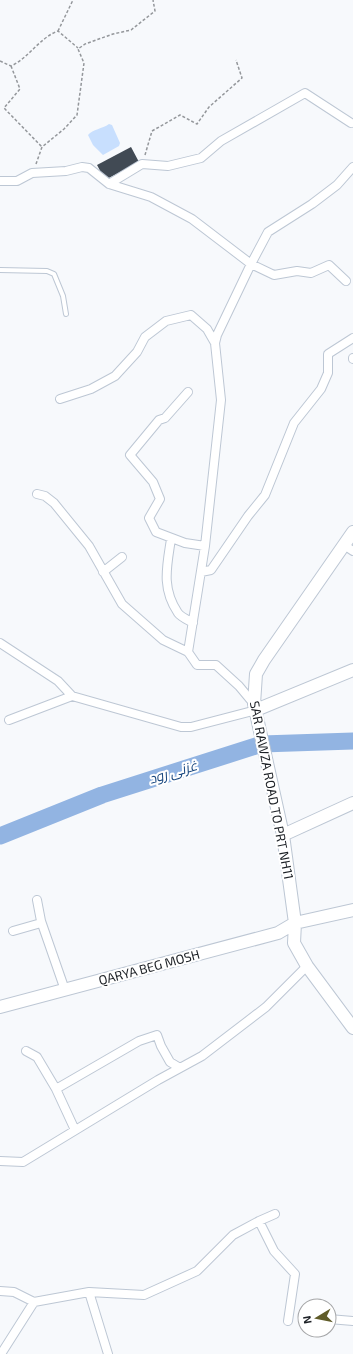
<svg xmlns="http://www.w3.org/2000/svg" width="353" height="1354" font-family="'Exo 2',Cairo,sans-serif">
<rect width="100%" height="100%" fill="#f7f9fc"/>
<path fill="#c8dffe" d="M 109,124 L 112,125 L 120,143 L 119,146 L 103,155 L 93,145 L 88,135 C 93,129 102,129 109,124 Z"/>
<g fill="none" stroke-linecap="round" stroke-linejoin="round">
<path stroke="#92b4e2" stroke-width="17" d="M 0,836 L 102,795 L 262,744 L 353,741"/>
</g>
<path fill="#414a54" d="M 131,147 L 139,162 L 105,180 L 97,165 Z"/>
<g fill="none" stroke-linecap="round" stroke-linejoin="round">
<defs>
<path id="lane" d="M 0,270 L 47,271 L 54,274 L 63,296 L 66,314"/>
<path id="street" d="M 0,181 L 17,181 L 32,173 L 66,171 L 82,167 L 89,168 L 109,184 L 151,197 L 192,219 L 251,264 L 274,275 L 297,271 L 311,273 L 329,265 L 346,281
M 109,184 L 142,164 L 168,166 L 201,158 L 221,141 L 305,93 L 351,123
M 353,358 L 353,359
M 188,392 L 165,418 L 159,420 L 130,455 L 153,482 L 160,499 L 149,518 L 156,532 L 185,543 L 205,546
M 60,399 L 91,389 L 115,376 L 137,352 L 145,337 L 166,321 L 191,315 L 207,329 L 215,343
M 37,494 L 45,496 L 54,503 L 89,546 L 122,604 L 163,640 L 188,652 L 197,665 L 216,665 L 239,686 L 254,704
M 171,539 C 167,566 161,588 178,613 C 181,617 188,620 193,623
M 344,545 L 353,551
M 103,572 L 122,557
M 201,572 L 211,570 L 248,516 L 265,495 L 294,423 L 321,389 L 328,373 L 328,354 L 353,338
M 0,643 L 58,681 L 72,696 L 181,727 L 191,727 L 256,710
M 188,652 L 205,546 L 221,400 L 215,343 L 217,335 L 251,264 L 268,232 L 312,204 L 337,185 L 353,167
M 9,720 L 72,696
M 37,900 L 41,921 L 65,990
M 13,931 L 41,923
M 26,1051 L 37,1057 L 56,1089 L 75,1130
M 56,1089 L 139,1041 L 157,1035 L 161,1046 L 170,1062 L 180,1068
M 0,1161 L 23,1162 L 158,1080 L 202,1056 L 266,1007 L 307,966
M 259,1221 L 274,1251 L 295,1274 L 288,1321
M 0,1291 L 14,1292 L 34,1302 L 89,1292 L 144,1295 L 197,1271 L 233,1235 L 259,1221 L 275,1214
M 89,1292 L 108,1354
M 329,1319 L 353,1321
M 1,1354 L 34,1302"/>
<path id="secondary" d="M 353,532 L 264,660 L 256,674 L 254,704 L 283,835 L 295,923 L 294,943 L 307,966 L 353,1028
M 256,710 L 353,670
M 283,835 L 353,803
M 0,1007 L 278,933 L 295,923 L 353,910"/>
</defs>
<use href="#lane" stroke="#bdc7d4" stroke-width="6"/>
<use href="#street" stroke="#bdc7d4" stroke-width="10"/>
<use href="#secondary" stroke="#bdc7d4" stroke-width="14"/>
<path stroke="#94979b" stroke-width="1.5" stroke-dasharray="3 2" stroke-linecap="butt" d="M 58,31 L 73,0
M 0,61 L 11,66 C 29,58 39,38 58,31 L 78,48
M 11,66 L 20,89 L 4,108 L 42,147
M 145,155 L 152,131 L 180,115 L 197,124 L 209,107 L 242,78 L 236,60
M 36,164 L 42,147 L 64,129 L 77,115 L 84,63 L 78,49 L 85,44 L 113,34 L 131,30 L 155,11 L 153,0"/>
<use href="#lane" stroke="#fff" stroke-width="4"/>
<use href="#street" stroke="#fff" stroke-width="8"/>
<use href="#secondary" stroke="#fff" stroke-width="12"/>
</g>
<g text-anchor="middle" stroke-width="4" stroke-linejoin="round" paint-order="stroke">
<g font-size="13" fill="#1d2126" stroke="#fff">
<text transform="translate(272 790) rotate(79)" y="5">SAR RAWZA ROAD TO PRT NH11</text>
<text transform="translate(149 967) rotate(-15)" y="5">QARYA BEG MOSH</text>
</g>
<g font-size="14" font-style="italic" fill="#1c4a81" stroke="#fff">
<text transform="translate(173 772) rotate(-17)" y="5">غزنی رود</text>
</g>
</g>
<g transform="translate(317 1318) rotate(260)"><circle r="19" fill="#ffffff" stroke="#a5a6a8"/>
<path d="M0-3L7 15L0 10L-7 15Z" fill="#605c29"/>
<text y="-6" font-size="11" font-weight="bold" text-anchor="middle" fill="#1d2126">N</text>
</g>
</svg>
